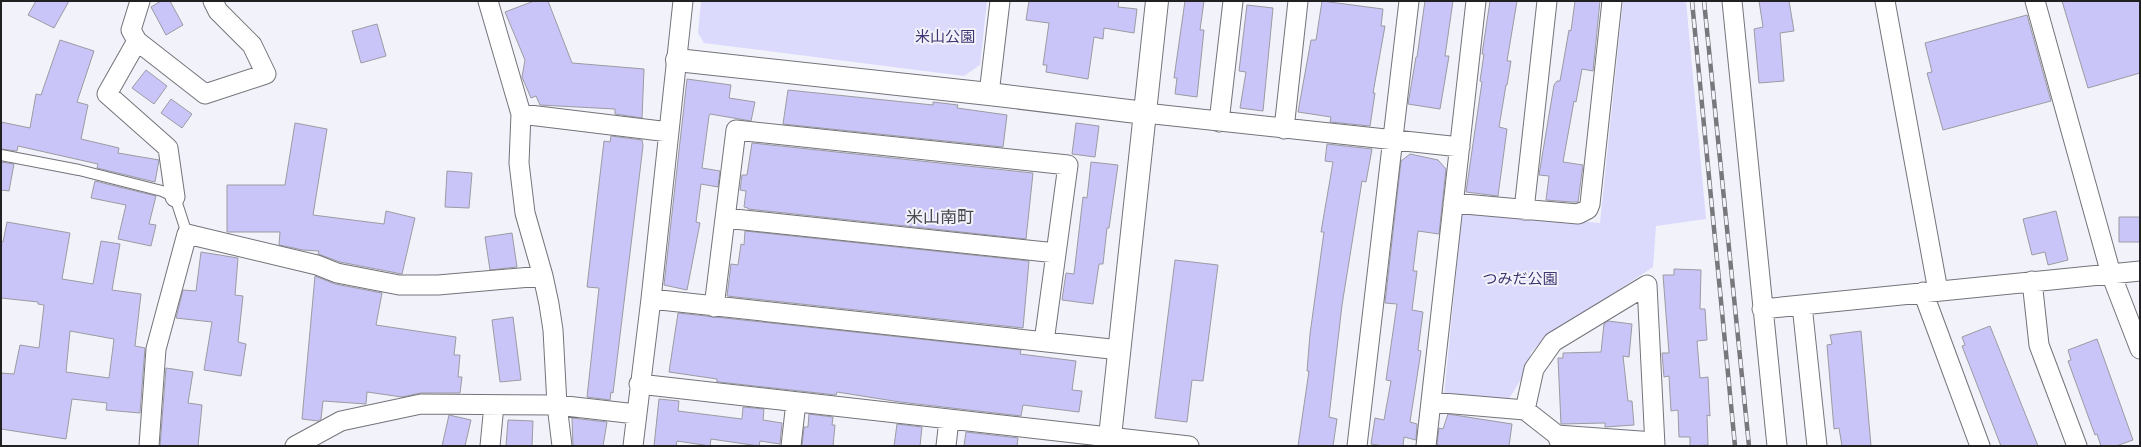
<svg xmlns="http://www.w3.org/2000/svg" width="2141" height="447" font-family="'Space Grotesk','Noto Sans JP',sans-serif">
<rect width="100%" height="100%" fill="#f2f2fa"/>
<path fill="#dbd9fc" d="M 701,1 L 987,1 L 980,65 L 964,76 L 704,43 L 698,33 Z
M 1623,1 L 1686,1 L 1706,219 L 1656,226 L 1653,267 L 1544,339 L 1531,352 L 1528,368 L 1507,402 L 1444,396 L 1462,214 L 1470,211 L 1600,223 Z"/>
<path fill="#c9c5f9" stroke="#9c9ba2" fill-rule="evenodd" d="M 36,1 L 69,1 L 54,28 L 28,15 Z
M 161,1 L 170,1 L 183,25 L 166,35 L 151,7 Z
M 534,1 L 548,1 L 572,63 L 644,69 L 642,118 L 615,114 L 615,109 L 540,105 L 536,96 L 531,98 L 522,77 L 525,60 L 505,12 Z
M 1029,1 L 1119,1 L 1118,7 L 1137,9 L 1134,33 L 1104,28 L 1103,39 L 1094,37 L 1088,79 L 1046,72 L 1047,65 L 1043,65 L 1049,23 L 1026,20 Z
M 1185,1 L 1204,1 L 1200,30 L 1204,30 L 1197,97 L 1175,94 L 1177,78 L 1174,78 Z
M 1322,1 L 1383,9 L 1381,26 L 1385,26 L 1373,93 L 1375,93 L 1370,126 L 1330,122 L 1331,117 L 1298,112 L 1311,40 L 1316,40 Z
M 1425,1 L 1453,1 L 1445,56 L 1449,56 L 1440,109 L 1408,104 L 1416,57 L 1417,57 Z
M 1490,1 L 1517,1 L 1507,61 L 1511,61 L 1507,85 L 1506,85 L 1499,127 L 1507,129 L 1498,196 L 1466,192 L 1482,82 L 1480,81 L 1484,54 L 1482,54 Z
M 1575,1 L 1600,1 L 1593,71 L 1582,69 L 1576,102 L 1574,101 L 1563,162 L 1583,165 L 1578,202 L 1571,202 L 1546,200 L 1549,176 L 1539,175 L 1554,85 L 1557,81 L 1560,81 L 1569,30 L 1571,31 Z
M 1759,1 L 1789,1 L 1794,31 L 1780,33 L 1784,81 L 1759,83 L 1754,29 L 1763,27 Z
M 2062,1 L 2140,1 L 2140,73 L 2088,88 Z
M 1247,5 L 1273,8 L 1263,111 L 1240,108 L 1246,72 L 1239,71 Z
M 2027,15 L 2051,101 L 1943,130 L 1927,73 L 1932,72 L 1925,43 Z
M 377,24 L 386,56 L 361,63 L 352,31 Z
M 60,40 L 94,51 L 77,102 L 88,105 L 81,139 L 119,148 L 118,153 L 159,160 L 155,182 L 97,168 L 98,164 L 18,146 L 17,151 L 1,149 L 1,122 L 30,128 L 36,94 L 41,95 Z
M 146,70 L 167,86 L 154,104 L 132,88 Z
M 687,79 L 731,85 L 729,98 L 755,102 L 751,121 L 710,114 L 709,116 L 702,168 L 720,171 L 718,187 L 701,184 L 696,222 L 700,223 L 687,290 L 664,285 Z
M 788,90 L 933,105 L 933,102 L 958,105 L 957,108 L 1007,115 L 1003,147 L 783,124 Z
M 171,99 L 192,114 L 182,128 L 161,113 Z
M 295,123 L 327,129 L 313,215 L 384,224 L 386,211 L 415,218 L 402,274 L 340,262 L 318,254 L 319,251 L 303,250 L 279,245 L 280,232 L 227,232 L 227,185 L 285,185 Z
M 1076,123 L 1099,126 L 1095,157 L 1072,154 Z
M 611,136 L 642,140 L 643,146 L 613,393 L 611,392 L 610,400 L 587,397 L 599,288 L 587,287 L 604,141 L 610,142 Z
M 752,143 L 1033,173 L 1026,239 L 748,209 L 748,208 L 744,207 L 746,191 L 740,190 L 742,175 L 747,175 Z
M 1327,144 L 1372,149 L 1366,182 L 1362,181 L 1342,305 L 1329,417 L 1337,419 L 1333,446 L 1298,446 L 1309,371 L 1307,371 L 1310,334 L 1324,232 L 1321,232 L 1333,162 L 1325,161 Z
M 1410,154 L 1438,160 L 1446,169 L 1439,234 L 1418,231 L 1413,271 L 1417,271 L 1412,310 L 1423,312 L 1418,350 L 1421,351 L 1410,422 L 1417,424 L 1416,440 L 1404,437 L 1403,446 L 1384,446 L 1371,444 L 1375,418 L 1384,420 L 1391,381 L 1386,380 L 1397,304 L 1385,303 L 1401,161 Z
M 1,162 L 14,164 L 9,191 L 1,190 Z
M 1091,162 L 1118,165 L 1109,228 L 1107,228 L 1103,264 L 1099,264 L 1093,304 L 1062,300 L 1066,273 L 1074,274 L 1083,197 L 1087,198 Z
M 447,171 L 472,173 L 469,208 L 445,207 Z
M 95,181 L 156,196 L 149,224 L 156,225 L 151,246 L 118,239 L 126,205 L 91,198 Z
M 2056,211 L 2068,260 L 2048,265 L 2045,252 L 2032,255 L 2023,219 Z
M 2119,217 L 2140,217 L 2140,242 L 2119,242 Z
M 7,222 L 70,233 L 62,279 L 93,284 L 101,241 L 120,244 L 112,290 L 141,294 L 135,346 L 145,348 L 140,413 L 106,410 L 107,403 L 72,399 L 66,439 L 1,429 L 1,373 L 14,374 L 20,345 L 39,348 L 44,305 L 38,304 L 38,302 L 1,298 L 1,241 L 3,242 ZM 70,331 L 114,339 L 109,378 L 66,372 Z
M 745,231 L 1029,261 L 1023,328 L 727,296 L 731,264 L 738,265 L 741,244 L 744,245 Z
M 512,233 L 517,267 L 490,270 L 485,237 Z
M 201,252 L 238,258 L 235,295 L 243,296 L 238,342 L 246,344 L 241,376 L 204,370 L 212,322 L 176,318 L 183,290 L 196,291 Z
M 1175,260 L 1218,265 L 1203,381 L 1192,380 L 1187,422 L 1155,418 Z
M 1674,269 L 1701,270 L 1700,309 L 1705,309 L 1707,340 L 1697,341 L 1700,378 L 1708,377 L 1710,416 L 1707,415 L 1708,445 L 1690,446 L 1690,437 L 1679,437 L 1678,410 L 1671,411 L 1669,376 L 1664,377 L 1662,353 L 1669,353 L 1663,275 L 1674,275 Z
M 315,276 L 335,284 L 382,293 L 376,325 L 456,337 L 454,355 L 460,355 L 458,377 L 462,377 L 460,393 L 421,393 L 402,397 L 367,392 L 366,404 L 323,401 L 321,419 L 318,421 L 302,419 Z
M 678,313 L 1021,350 L 1020,354 L 1076,361 L 1072,390 L 1082,391 L 1079,412 L 1023,405 L 1021,416 L 900,402 L 837,392 L 836,395 L 719,382 L 717,382 L 717,379 L 669,372 Z
M 513,317 L 521,380 L 500,382 L 492,320 Z
M 1608,321 L 1632,324 L 1629,357 L 1623,356 L 1628,401 L 1632,401 L 1634,425 L 1605,427 L 1605,423 L 1561,424 L 1558,358 L 1563,358 L 1563,353 L 1601,352 L 1604,324 Z
M 1990,326 L 2038,446 L 2001,446 L 1962,346 L 1965,345 L 1962,337 Z
M 1861,331 L 1871,446 L 1842,446 L 1839,428 L 1834,429 L 1827,345 L 1832,344 L 1830,335 Z
M 2097,339 L 2133,440 L 2116,446 L 2101,446 L 2097,434 L 2095,435 L 2068,361 L 2071,360 L 2068,350 Z
M 166,368 L 193,372 L 188,403 L 202,405 L 198,446 L 160,446 Z
M 659,399 L 679,401 L 678,411 L 742,419 L 743,407 L 764,409 L 763,420 L 782,423 L 780,444 L 760,441 L 759,446 L 711,439 L 710,446 L 677,441 L 676,446 L 654,446 Z
M 809,414 L 833,417 L 832,425 L 835,425 L 833,446 L 802,446 L 804,427 L 808,427 Z
M 1448,414 L 1512,424 L 1509,446 L 1440,446 L 1437,444 L 1439,428 L 1443,429 Z
M 449,415 L 471,420 L 465,446 L 442,446 Z
M 572,418 L 607,422 L 603,446 L 573,446 Z
M 508,420 L 533,421 L 532,446 L 506,446 Z
M 897,424 L 922,427 L 920,446 L 894,446 Z
M 966,432 L 1018,438 L 1017,446 L 964,446 Z"/>
<g fill="none" stroke-linecap="round" stroke-linejoin="round">
<defs>
<path id="lane" d="M 1,155 L 79,170 L 162,191 L 175,197 L 187,234"/>
<path id="street" d="M 140,1 L 131,30 L 137,41 L 205,94 L 266,74 L 252,45 L 218,11 L 213,1
M 488,1 L 521,114 L 519,163 L 525,213 L 543,276 L 549,304 L 553,330 L 557,405 L 562,446
M 1732,1 L 1777,446
M 1885,1 L 1938,291
M 2035,1 L 2111,274 L 2140,349
M 137,41 L 107,94 L 168,148 L 175,197
M 989,94 L 1000,1
M 1145,113 L 1460,147
M 521,114 L 669,132
M 1219,122 L 1233,1
M 1284,129 L 1298,1
M 1453,203 L 1578,214 L 1588,209 L 1590,204 L 1612,1
M 1524,210 L 1547,1
M 725,218 L 1056,253
M 2032,281 L 2039,345 L 2077,446
M 1923,292 L 1980,446
M 651,299 L 1120,350
M 1802,305 L 1817,446
M 714,307 L 736,130 L 1068,165 L 1044,342
M 1762,309 L 2140,271
M 639,384 L 1189,446
M 1431,402 L 1525,410 L 1557,435 L 1561,446
M 1525,410 L 1534,369 L 1553,342 L 1647,285 L 1655,446
M 1557,435 L 1654,442
M 149,446 L 156,349 L 187,234 L 317,265 L 337,273 L 399,285 L 438,285 L 543,276
M 295,446 L 341,421 L 421,404 L 557,405 L 636,414
M 490,446 L 494,405
M 633,446 L 651,299 L 683,1
M 791,446 L 796,402
M 946,446 L 949,420
M 1357,446 L 1409,1
M 1426,446 L 1476,1"/>
<path id="secondary" d="M 677,60 L 989,94 L 1145,113
M 1109,446 L 1157,1"/>
</defs>
<use href="#lane" stroke="#73737a" stroke-width="12"/>
<use href="#street" stroke="#73737a" stroke-width="21"/>
<use href="#secondary" stroke="#73737a" stroke-width="24"/>
<use href="#lane" stroke="#fff" stroke-width="10"/>
<use href="#street" stroke="#fff" stroke-width="19"/>
<use href="#secondary" stroke="#fff" stroke-width="22"/>
<defs>
<path id="rail" d="M 1692,1 L 1735,446
M 1704,1 L 1749,446"/>
</defs>
<use href="#rail" stroke="#77777c" stroke-width="4.5"/>
<use href="#rail" stroke="#f2f2fa" stroke-width="3" stroke-dasharray="9" stroke-linecap="butt"/>
</g>
<g text-anchor="middle" stroke-width="4" stroke-linejoin="round" paint-order="stroke">
<g font-size="15" fill="#3f3572" stroke="#f2f2fa">
<text x="945" y="42">米山公園</text>
<text x="1520" y="284">つみだ公園</text>
</g>
<g font-size="17" fill="#4a4950" stroke="#f2f2fa">
<text x="940" y="223">米山南町</text>
</g>
</g>
<rect width="2141" height="447" fill="none" stroke="#212124" stroke-width="4"/>
</svg>
